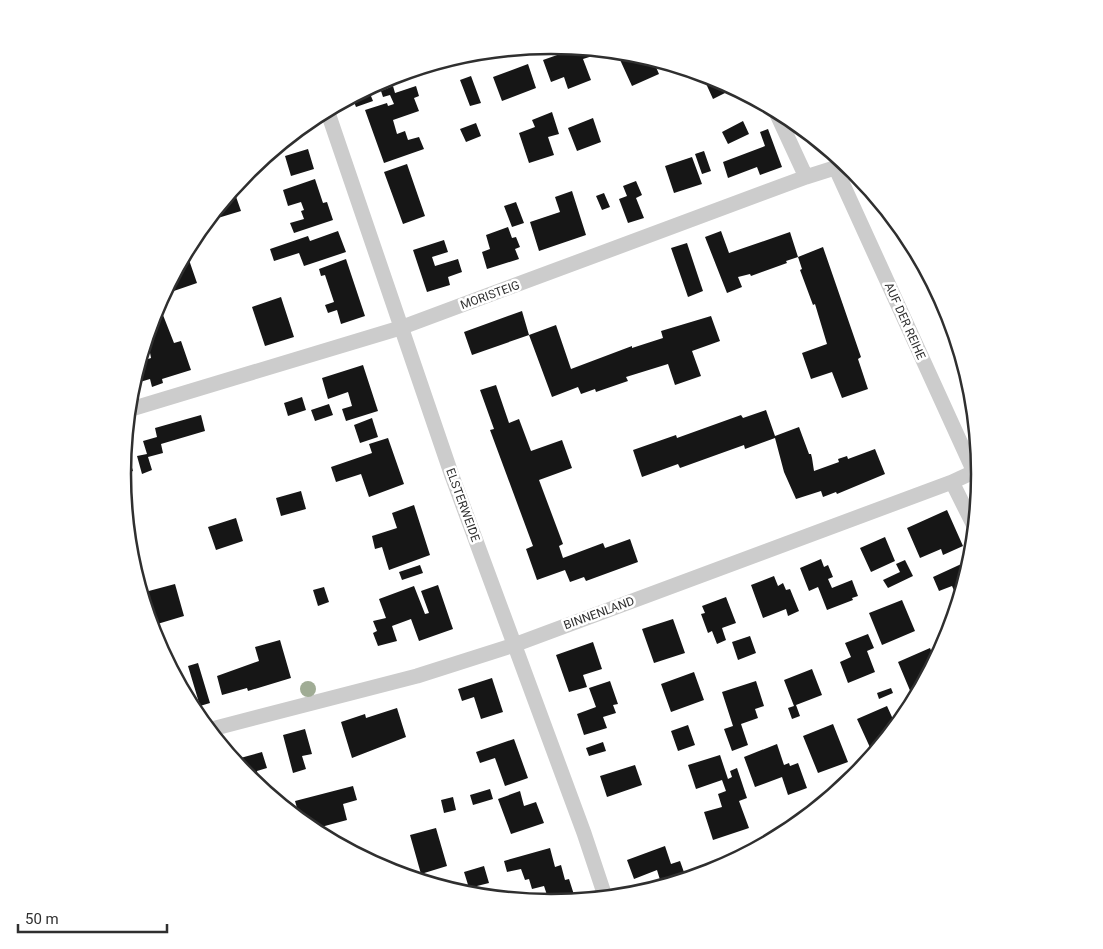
<svg xmlns="http://www.w3.org/2000/svg" width="1103" height="949" font-family="Roboto,sans-serif">
<rect width="100%" height="100%" fill="#fff"/>
<path fill="#161616" d="M 577,48 L 601,50 L 602,53 L 583,59 L 591,80 L 568,89 L 564,77 L 551,82 L 543,60 Z
M 616,51 L 636,53 L 652,58 L 659,74 L 632,86 Z
M 528,64 L 536,88 L 502,101 L 493,77 Z
M 707,75 L 716,78 L 735,88 L 713,99 L 703,77 Z
M 471,76 L 481,103 L 470,106 L 460,80 Z
M 378,83 L 379,86 L 369,91 L 373,101 L 356,107 L 352,97 Z
M 393,86 L 395,93 L 416,86 L 419,96 L 414,98 L 419,111 L 393,120 L 397,134 L 405,131 L 408,140 L 419,137 L 424,149 L 384,163 L 365,110 L 387,103 L 388,106 L 394,104 L 390,95 L 383,97 L 381,91 Z
M 552,112 L 559,134 L 548,137 L 554,155 L 529,163 L 519,133 L 535,127 L 532,120 Z
M 593,118 L 601,142 L 577,151 L 568,128 Z
M 743,121 L 749,134 L 728,144 L 722,132 Z
M 476,123 L 481,136 L 466,142 L 460,129 Z
M 768,129 L 782,167 L 760,175 L 757,167 L 728,178 L 723,162 L 765,146 L 760,132 Z
M 308,149 L 314,169 L 291,176 L 285,156 Z
M 704,151 L 711,171 L 702,174 L 695,154 Z
M 692,157 L 702,184 L 674,193 L 665,166 Z
M 407,164 L 425,216 L 403,224 L 384,172 Z
M 315,179 L 323,203 L 327,202 L 333,220 L 294,233 L 290,223 L 304,219 L 301,211 L 304,210 L 301,202 L 288,206 L 283,190 Z
M 636,181 L 642,195 L 636,198 L 644,218 L 628,223 L 619,199 L 627,196 L 623,186 Z
M 233,188 L 241,211 L 208,221 L 207,220 Z
M 572,191 L 586,235 L 539,251 L 530,222 L 560,212 L 555,197 Z
M 604,193 L 610,207 L 602,210 L 596,196 Z
M 516,202 L 524,223 L 512,227 L 504,206 Z
M 508,227 L 512,238 L 516,237 L 520,247 L 515,249 L 519,259 L 487,269 L 482,252 L 490,249 L 486,235 Z
M 338,231 L 346,252 L 304,266 L 299,253 L 274,261 L 270,249 L 308,236 L 310,241 Z
M 721,231 L 729,253 L 790,232 L 798,257 L 823,247 L 861,357 L 858,359 L 868,389 L 842,398 L 832,372 L 811,379 L 802,353 L 827,344 L 815,304 L 813,305 L 800,270 L 802,269 L 798,257 L 786,261 L 787,263 L 751,276 L 750,274 L 738,277 L 742,287 L 727,293 L 705,237 Z
M 444,240 L 448,252 L 432,257 L 435,266 L 458,259 L 462,272 L 448,277 L 450,285 L 427,292 L 413,250 Z
M 687,243 L 703,291 L 688,297 L 671,248 Z
M 188,257 L 197,283 L 168,293 L 166,288 L 182,259 Z
M 346,259 L 365,316 L 341,324 L 337,310 L 328,313 L 325,305 L 334,302 L 325,275 L 321,276 L 319,269 Z
M 281,297 L 294,337 L 265,346 L 252,307 Z
M 522,311 L 529,335 L 472,355 L 464,332 Z
M 163,315 L 174,343 L 181,341 L 191,370 L 162,379 L 163,383 L 152,387 L 150,379 L 140,382 L 136,371 L 139,362 L 151,358 L 147,337 L 152,319 Z
M 711,316 L 720,341 L 692,351 L 701,376 L 675,385 L 668,364 L 626,377 L 628,381 L 596,392 L 595,389 L 581,394 L 578,387 L 552,397 L 529,335 L 556,325 L 571,369 L 632,346 L 632,348 L 663,338 L 661,331 Z
M 363,365 L 378,411 L 346,421 L 342,409 L 352,406 L 348,392 L 328,399 L 322,378 Z
M 496,385 L 509,423 L 519,419 L 531,451 L 562,440 L 572,468 L 539,480 L 563,544 L 559,546 L 563,558 L 603,543 L 605,548 L 630,539 L 638,562 L 586,581 L 584,577 L 570,582 L 565,570 L 537,580 L 526,549 L 533,546 L 490,430 L 494,429 L 480,390 Z
M 302,397 L 306,410 L 288,416 L 284,403 Z
M 329,404 L 333,415 L 315,421 L 311,410 Z
M 766,410 L 775,436 L 799,427 L 809,454 L 811,454 L 812,458 L 814,471 L 839,462 L 838,459 L 847,456 L 848,459 L 875,449 L 885,474 L 837,494 L 836,492 L 823,497 L 821,491 L 796,499 L 784,472 L 775,438 L 745,449 L 744,445 L 680,468 L 678,464 L 642,477 L 633,450 L 676,435 L 677,438 L 741,415 L 743,418 Z
M 201,415 L 205,431 L 161,444 L 163,453 L 148,457 L 152,470 L 142,474 L 137,456 L 147,454 L 143,441 L 157,437 L 155,428 Z
M 372,418 L 378,437 L 360,443 L 354,425 Z
M 388,438 L 404,484 L 369,497 L 361,474 L 336,482 L 331,467 L 372,453 L 369,444 Z
M 125,445 L 133,471 L 122,474 Z
M 301,491 L 306,509 L 281,516 L 276,498 Z
M 414,505 L 430,555 L 389,570 L 382,547 L 375,549 L 372,536 L 397,528 L 392,513 Z
M 947,510 L 963,546 L 943,555 L 941,549 L 920,558 L 907,528 Z
M 236,518 L 243,541 L 216,550 L 208,527 Z
M 885,537 L 895,561 L 871,572 L 860,548 Z
M 821,559 L 824,567 L 828,565 L 833,577 L 828,579 L 832,588 L 852,580 L 858,596 L 852,598 L 853,600 L 827,610 L 818,587 L 809,591 L 800,568 Z
M 905,560 L 913,576 L 888,588 L 883,580 L 900,572 L 896,564 Z
M 970,560 L 971,563 L 962,595 L 957,597 L 952,586 L 939,591 L 933,577 Z
M 420,565 L 423,573 L 402,580 L 399,572 Z
M 774,576 L 778,586 L 783,583 L 786,590 L 790,589 L 799,611 L 788,616 L 786,609 L 763,618 L 751,585 Z
M 175,584 L 184,616 L 154,625 L 145,592 Z
M 438,585 L 453,629 L 419,641 L 411,619 L 392,626 L 397,641 L 378,646 L 373,633 L 377,631 L 373,621 L 386,618 L 379,599 L 414,586 L 425,614 L 429,613 L 421,591 Z
M 324,587 L 329,602 L 318,606 L 313,590 Z
M 726,597 L 736,623 L 722,628 L 726,640 L 717,644 L 712,631 L 708,633 L 701,614 L 705,613 L 702,606 Z
M 902,600 L 915,631 L 882,645 L 869,613 Z
M 673,619 L 685,653 L 654,663 L 642,629 Z
M 868,634 L 874,648 L 867,651 L 875,672 L 848,683 L 840,662 L 851,657 L 845,643 Z
M 750,636 L 756,653 L 738,660 L 732,642 Z
M 280,640 L 291,678 L 248,691 L 247,688 L 222,695 L 217,676 L 259,661 L 255,647 Z
M 593,642 L 602,669 L 583,675 L 587,687 L 569,692 L 556,655 Z
M 930,648 L 936,662 L 914,700 L 898,662 Z
M 198,663 L 210,703 L 200,706 L 188,666 Z
M 812,669 L 822,695 L 796,705 L 800,716 L 792,719 L 788,708 L 794,706 L 784,680 Z
M 694,672 L 704,700 L 671,712 L 661,684 Z
M 492,678 L 503,712 L 481,719 L 474,697 L 462,701 L 458,689 Z
M 610,681 L 618,704 L 613,705 L 616,713 L 603,717 L 607,728 L 584,735 L 577,714 L 596,707 L 589,688 Z
M 756,681 L 764,706 L 755,709 L 758,718 L 741,724 L 748,745 L 732,751 L 724,729 L 733,726 L 722,692 Z
M 891,688 L 893,693 L 879,699 L 877,693 Z
M 887,706 L 897,728 L 873,754 L 857,719 Z
M 397,708 L 406,737 L 352,758 L 341,722 L 365,714 L 366,718 Z
M 833,724 L 848,762 L 818,773 L 803,736 Z
M 688,725 L 695,745 L 678,751 L 671,731 Z
M 305,729 L 312,754 L 302,756 L 306,769 L 293,773 L 283,735 Z
M 514,739 L 528,778 L 505,786 L 495,758 L 480,763 L 476,752 Z
M 603,742 L 606,751 L 589,756 L 586,748 Z
M 777,744 L 784,765 L 789,763 L 790,766 L 798,763 L 807,788 L 788,795 L 782,777 L 755,787 L 744,757 Z
M 262,752 L 267,768 L 257,771 L 259,787 L 248,778 L 233,760 Z
M 720,755 L 728,779 L 732,777 L 730,771 L 737,768 L 747,798 L 739,801 L 749,828 L 713,840 L 704,812 L 722,807 L 718,794 L 726,791 L 722,780 L 696,789 L 688,765 Z
M 635,765 L 642,785 L 607,797 L 600,776 Z
M 353,786 L 357,800 L 343,804 L 347,820 L 310,830 L 301,822 L 295,801 Z
M 490,789 L 493,799 L 473,805 L 470,795 Z
M 520,791 L 524,806 L 536,802 L 544,823 L 511,834 L 498,799 Z
M 453,797 L 456,810 L 444,813 L 441,800 Z
M 436,828 L 447,866 L 421,874 L 410,835 Z
M 763,842 L 764,845 L 747,855 L 745,849 Z
M 665,846 L 671,864 L 680,861 L 685,875 L 661,883 L 657,870 L 634,879 L 627,860 Z
M 550,848 L 555,867 L 561,865 L 565,880 L 569,879 L 576,901 L 550,904 L 544,886 L 532,889 L 529,879 L 525,880 L 521,869 L 507,872 L 504,861 Z
M 484,866 L 489,883 L 469,888 L 464,872 Z"/>
<g fill="none" stroke-linecap="round" stroke-linejoin="round">
<path stroke="#ccc" stroke-width="15" d="M 327,110 L 452,476 L 584,833 L 606,899
M 775,110 L 806,177
M 836,169 L 974,472
M 128,410 L 400,328 L 806,177 L 847,164
M 952,482 L 976,530
M 208,730 L 417,676 L 514,645 L 952,482 L 980,469"/>
</g>
<circle fill="#a0ac95" cx="308" cy="689" r="8"/>
<g text-anchor="middle" stroke-width="5" stroke-linejoin="round" paint-order="stroke">
<g font-size="12" fill="#2f2f2f" stroke="#fff">
<text transform="translate(490 295) rotate(-20)" y="4">MORISTEIG</text>
<text transform="translate(905 321) rotate(66)" y="4">AUF DER REIHE</text>
<text transform="translate(463 505) rotate(70)" y="4">ELSTERWEIDE</text>
<text transform="translate(599 613) rotate(-20)" y="4">BINNENLAND</text>
</g>
</g>
<path d="M0 0H1103V949H0ZM131 474a420 420 0 1 1 840 0a420 420 0 1 1-840 0Z" fill="#fff" fill-rule="evenodd"/>
<path fill="none" stroke="#2f2f2f" stroke-width="2.5" d="M131 474a420 420 0 1 1 840 0a420 420 0 1 1-840 0Z"/>
<path d="M18 924v8h149v-8" fill="none" stroke="#2f2f2f" stroke-width="2.5"/>
<text x="25" y="924" font-size="15" fill="#2f2f2f" stroke="#ffffff" stroke-width="4" paint-order="stroke">50 m</text>
</svg>
